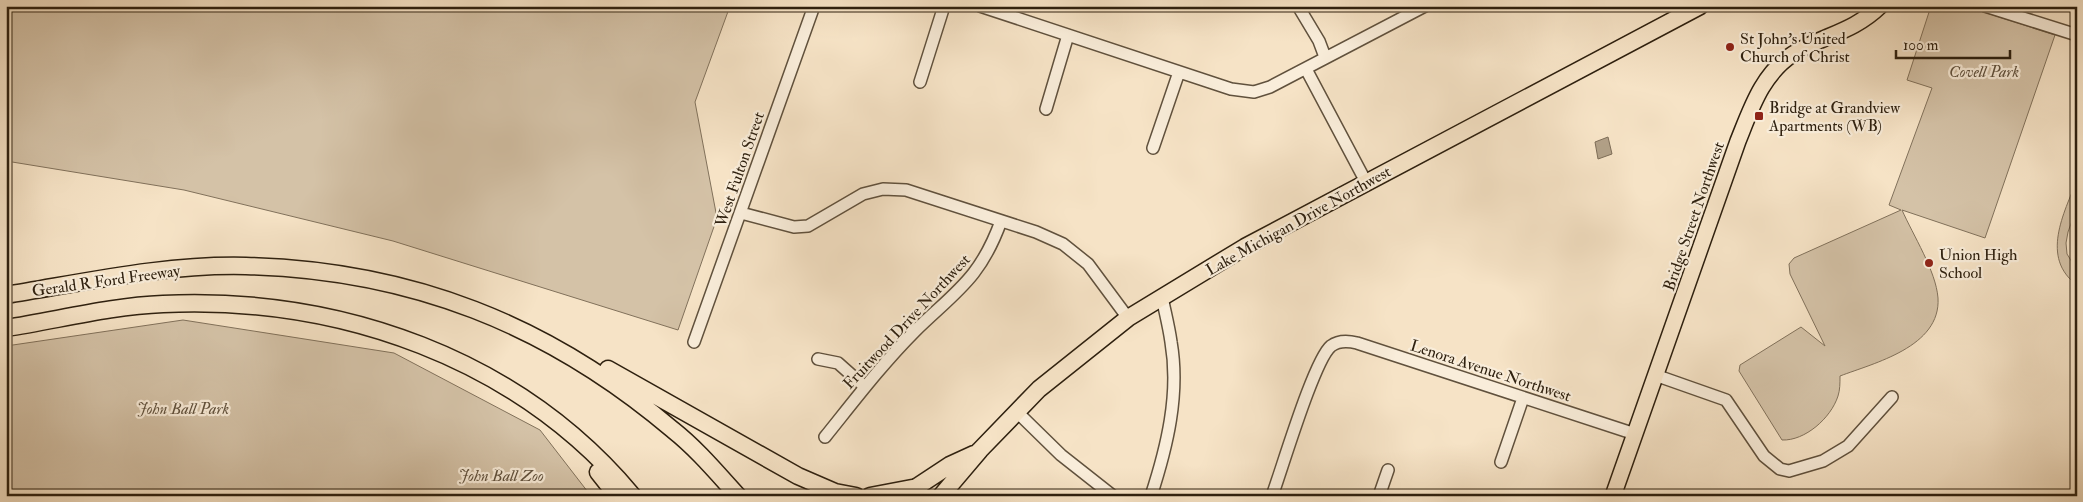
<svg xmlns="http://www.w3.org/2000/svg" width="2083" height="502" font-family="'IM FELL Double Pica',serif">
<rect width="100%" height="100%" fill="#f6e3c6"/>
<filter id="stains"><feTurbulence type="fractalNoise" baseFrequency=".004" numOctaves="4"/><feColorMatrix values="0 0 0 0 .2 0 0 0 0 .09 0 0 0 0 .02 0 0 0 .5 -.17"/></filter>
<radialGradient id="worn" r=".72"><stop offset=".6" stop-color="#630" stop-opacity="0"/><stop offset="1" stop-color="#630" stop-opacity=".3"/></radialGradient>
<path fill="#d4c2a7" stroke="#81715b" d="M 6,6 L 730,6 L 695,102 L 717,218 L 678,330 L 393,241 L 184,190 L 6,161 Z
M 1931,6 L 1965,6 L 2055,35 L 1985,238 L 1902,210 C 1913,235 1936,271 1938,298 C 1941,347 1874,363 1840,376 C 1840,383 1840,390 1838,396 C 1831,418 1805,441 1782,440 L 1739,371 L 1740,365 L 1801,327 L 1825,346 L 1790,274 L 1789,264 L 1794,258 L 1901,210 L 1889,205 L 1932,88 L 1907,80 Z
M 2077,180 L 2077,207 L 2068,232 L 2066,243 L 2067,254 L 2077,270 L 2077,285 C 2040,258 2064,213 2077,180 Z
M 183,320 L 394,353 L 540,430 L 591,496 L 6,496 L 6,346 Z"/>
<path fill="#b2a188" stroke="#7d6d58" d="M 1608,137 L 1612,154 L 1598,159 L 1595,142 Z"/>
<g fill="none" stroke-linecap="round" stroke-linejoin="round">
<defs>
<path id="minor" d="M 980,6 L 1231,89 L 1254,92 L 1270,87 L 1425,6
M 1298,6 L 1319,41 L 1325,57
M 1985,6 L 2077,35
M 1306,69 L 1366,182
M 920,82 L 944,6
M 1046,109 L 1068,35
M 1153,148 L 1179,72
M 741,213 L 794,227 L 808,226 L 863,194 L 883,189 L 906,190 L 1036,232 L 1063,244 L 1088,264 L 1128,318
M 694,342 L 814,6
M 818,359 L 838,363 L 865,387
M 1655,375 L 1726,400 L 1764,456 L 1780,469 L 1789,471 L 1823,461 L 1848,446 L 1892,397
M 1016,411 L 1061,455 L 1113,496
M 825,437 C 854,401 882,364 915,331 C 956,291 980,279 1001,221
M 1501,462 L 1523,398
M 1151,496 C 1167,447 1180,394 1171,342 C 1169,327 1165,312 1162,297
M 1272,496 C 1282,469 1314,360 1331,346 C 1339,340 1349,341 1357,343 L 1635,434
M 1379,496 L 1388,470"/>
<path id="major" d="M 1613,496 L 1738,141 C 1751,109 1762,74 1793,54 C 1823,35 1852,33 1880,6"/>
<path id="highway" d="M 6,295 C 86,282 165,264 246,266 C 410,270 548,324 673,430 C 697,449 717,473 738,496
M 6,328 C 58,320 111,306 163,304 C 340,296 518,358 633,496
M 608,369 L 798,476 L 835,492 L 856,496
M 598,472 L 617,496
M 870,496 L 912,488
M 903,496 L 950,465 L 974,454
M 941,496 L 980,450 L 1039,389 L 1128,318 L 1245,247 L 1700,6"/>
</defs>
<use href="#minor" stroke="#60513d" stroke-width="14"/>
<use href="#major" stroke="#2e200f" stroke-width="18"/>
<use href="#highway" stroke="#2e200f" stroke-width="19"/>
<use href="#minor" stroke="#f9edda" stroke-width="11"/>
<use href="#major" stroke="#f6e3c6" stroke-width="15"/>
<use href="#highway" stroke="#f6e3c6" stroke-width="16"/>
</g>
<g fill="#8f2418" stroke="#f9edda" stroke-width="2">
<circle cx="1730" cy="47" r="5"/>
<rect x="1754" y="111" width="10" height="10" rx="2.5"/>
<circle cx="1929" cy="263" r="5"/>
</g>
<g text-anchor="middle" stroke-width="4.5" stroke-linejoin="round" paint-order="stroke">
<g font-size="16" fill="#2e200f" stroke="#f9edda" text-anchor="start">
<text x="1740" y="44">St John's United<tspan x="1740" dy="18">Church of Christ</tspan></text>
<text x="1769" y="113">Bridge at Grandview<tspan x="1769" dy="18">Apartments (WB)</tspan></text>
<text x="1939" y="260">Union High<tspan x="1939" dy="18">School</tspan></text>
</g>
<g font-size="16" font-style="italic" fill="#60513d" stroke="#f9edda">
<text x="1984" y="77">Covell Park</text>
<text x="183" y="414">John Ball Park</text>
<text x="501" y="481">John Ball Zoo</text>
</g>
<g font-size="16" fill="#2e200f" stroke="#f9edda">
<text transform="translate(739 169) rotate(-71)" y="6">West Fulton Street</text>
<text transform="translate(1693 216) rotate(-71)" y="6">Bridge Street Northwest</text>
<text transform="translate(1298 220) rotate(-29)" y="6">Lake Michigan Drive Northwest</text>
<text transform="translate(106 280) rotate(-8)" y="6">Gerald R Ford Freeway</text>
<text transform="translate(906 321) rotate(-47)" y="6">Fruitwood Drive Northwest</text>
<text transform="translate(1491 370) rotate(18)" y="6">Lenora Avenue Northwest</text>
</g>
</g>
<rect width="2083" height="502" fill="none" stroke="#f6e3c6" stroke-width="25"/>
<rect x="8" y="8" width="2068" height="487" fill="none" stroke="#2e200f" stroke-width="2.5"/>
<rect x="12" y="12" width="2058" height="477" fill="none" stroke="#2e200f"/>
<path d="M1896 50v8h114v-8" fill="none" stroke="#2e200f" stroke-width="2.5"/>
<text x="1903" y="50" font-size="15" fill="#2e200f" stroke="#f9edda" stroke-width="4" paint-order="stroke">100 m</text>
<rect width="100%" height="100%" filter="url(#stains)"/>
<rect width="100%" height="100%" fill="url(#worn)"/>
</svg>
